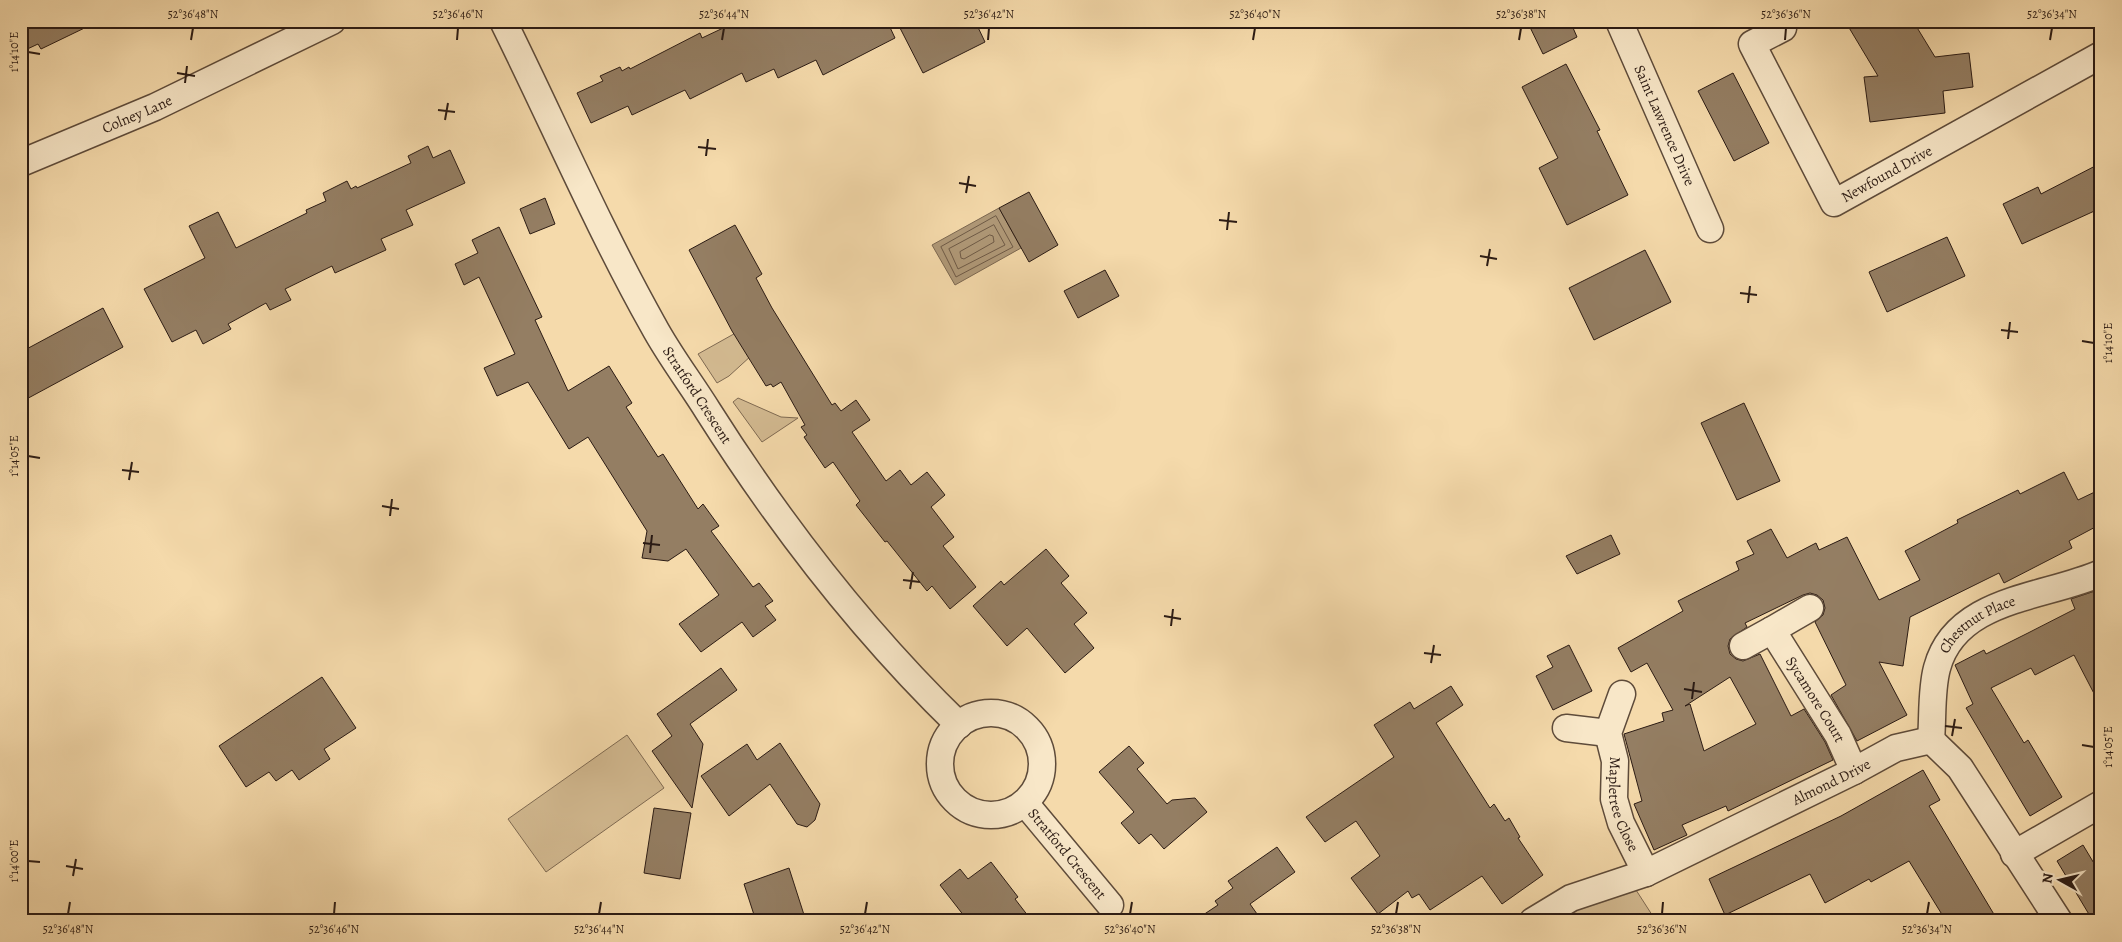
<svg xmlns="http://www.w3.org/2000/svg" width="2122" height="942" font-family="Alegreya,serif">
<rect width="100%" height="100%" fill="#f5daab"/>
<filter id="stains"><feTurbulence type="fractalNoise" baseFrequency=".004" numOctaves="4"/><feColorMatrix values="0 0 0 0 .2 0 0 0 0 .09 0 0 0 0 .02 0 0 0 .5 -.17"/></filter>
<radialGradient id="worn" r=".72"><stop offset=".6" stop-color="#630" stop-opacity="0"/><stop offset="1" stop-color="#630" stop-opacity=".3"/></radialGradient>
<path fill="#d3ba91" stroke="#7f6a52" d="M 757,321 L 752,355 L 729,376 L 717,383 L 698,354 Z
M 738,398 L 781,417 L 798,418 L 762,442 L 733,402 Z
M 627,735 L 664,788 L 546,872 L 508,819 Z
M 1627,876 L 1656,921 L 1555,921 Z"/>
<path fill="#b09978" stroke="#7b6750" d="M 999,208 L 1021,248 L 955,285 L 932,245 Z"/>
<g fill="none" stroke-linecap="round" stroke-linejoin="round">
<path stroke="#6e5a46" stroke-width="1" d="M 996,216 L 1013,247 L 956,277 L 941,247 Z
M 994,225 L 1005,245 L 958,269 L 949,249 Z
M 990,235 L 993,236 L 994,242 L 964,259 L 961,258 L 960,252 Z"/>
</g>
<path fill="#947e63" stroke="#2b1b14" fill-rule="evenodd" d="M 21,21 L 99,21 L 41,49 L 38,44 L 21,52 Z
M 738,21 L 887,21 L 895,38 L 823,75 L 816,60 L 778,78 L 774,69 L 746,82 L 742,73 L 690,99 L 685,90 L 632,115 L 628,106 L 591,123 L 577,93 L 603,81 L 600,76 L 620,67 L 622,71 L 629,67 L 630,69 L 700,33 L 702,38 Z
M 913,21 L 975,21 L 985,42 L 923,73 L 900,28 Z
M 1527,21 L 1570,21 L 1577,37 L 1543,54 Z
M 1845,21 L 1913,21 L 1935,57 L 1969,53 L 1973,87 L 1943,91 L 1945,113 L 1870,122 L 1864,77 L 1878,76 Z
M 1566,64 L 1600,130 L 1597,131 L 1628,195 L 1567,225 L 1539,168 L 1558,158 L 1522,87 Z
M 1733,73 L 1769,143 L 1734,161 L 1698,91 Z
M 428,146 L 433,158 L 450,150 L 465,183 L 406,210 L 413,225 L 381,239 L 386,250 L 335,273 L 332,266 L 285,289 L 291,300 L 270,310 L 266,303 L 228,324 L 231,329 L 203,344 L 196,330 L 172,342 L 144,289 L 205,258 L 189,226 L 218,212 L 236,248 L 307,213 L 306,210 L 326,201 L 323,193 L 347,181 L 351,189 L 356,186 L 357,188 L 411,163 L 408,156 Z
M 2101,163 L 2101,208 L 2022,244 L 2003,204 L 2038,187 L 2041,194 Z
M 1029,192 L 1058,245 L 1029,262 L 999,208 Z
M 545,198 L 555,224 L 530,234 L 520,209 Z
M 735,225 L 762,274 L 756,278 L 772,308 L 832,405 L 835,403 L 841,411 L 856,400 L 870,420 L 852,432 L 886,481 L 900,470 L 911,485 L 927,472 L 945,495 L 931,507 L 954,537 L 943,546 L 976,587 L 950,609 L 932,586 L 927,591 L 887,541 L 885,542 L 856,505 L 860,501 L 833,462 L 825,468 L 804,437 L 807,435 L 801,427 L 805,425 L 781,382 L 773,387 L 771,384 L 766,386 L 732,331 L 689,250 Z
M 499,227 L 542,317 L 535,320 L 568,391 L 609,366 L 632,403 L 626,407 L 658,457 L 663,454 L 698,509 L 703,504 L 719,526 L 711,531 L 753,587 L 759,583 L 773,601 L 765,606 L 776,620 L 753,637 L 742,622 L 701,652 L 679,624 L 719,595 L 686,549 L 668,561 L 642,558 L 647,531 L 588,437 L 569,449 L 528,382 L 497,396 L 484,368 L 515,354 L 479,277 L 464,285 L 455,264 L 478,253 L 472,240 Z
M 1947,237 L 1965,276 L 1887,312 L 1869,272 Z
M 1645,250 L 1671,302 L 1594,340 L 1569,288 Z
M 1105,270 L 1119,296 L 1078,318 L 1064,291 Z
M 103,308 L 123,347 L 21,402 L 21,352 Z
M 1744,403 L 1780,481 L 1737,500 L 1701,423 Z
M 2064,472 L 2078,500 L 2101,489 L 2101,524 L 2069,541 L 2072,548 L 2004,583 L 1999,573 L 1910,617 L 1903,666 L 1879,662 L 1907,715 L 1857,741 L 1831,695 L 1846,685 L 1815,622 L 1823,615 L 1825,608 L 1823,600 L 1817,595 L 1810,593 L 1803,595 L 1745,623 L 1747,627 L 1730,639 L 1728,646 L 1730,654 L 1736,659 L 1743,661 L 1760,654 L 1791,716 L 1804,709 L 1825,742 L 1833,760 L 1728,811 L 1726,806 L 1682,825 L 1687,835 L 1654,850 L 1634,804 L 1642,801 L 1624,734 L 1664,721 L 1662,713 L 1673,710 L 1647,663 L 1631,672 L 1618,648 L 1683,611 L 1678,601 L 1739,570 L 1736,562 L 1754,554 L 1747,541 L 1771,529 L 1787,558 L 1816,543 L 1819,550 L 1847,537 L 1879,600 L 1920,580 L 1905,551 L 1958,523 L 1957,520 L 2018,490 L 2020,494 ZM 1730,677 L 1756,724 L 1704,751 L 1690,704 L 1685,706 Z
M 1611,535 L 1620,554 L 1577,574 L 1566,556 Z
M 1046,549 L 1069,576 L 1061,583 L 1087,613 L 1074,624 L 1094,648 L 1065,673 L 1027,628 L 1007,646 L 973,606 L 1001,581 L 1004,585 Z
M 2101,589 L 2101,707 L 2074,655 L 2035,675 L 2031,668 L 1991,688 L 2024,743 L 2028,740 L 2062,797 L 2030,816 L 1966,708 L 1973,704 L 1955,665 L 1984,650 L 1986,654 L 2028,633 L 2075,609 L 2071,599 Z
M 1569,645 L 1592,691 L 1553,710 L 1536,676 L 1553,667 L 1547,656 Z
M 721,668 L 737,690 L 690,724 L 703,744 L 692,808 L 652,751 L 672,736 L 657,714 Z
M 322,677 L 356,728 L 324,749 L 330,759 L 299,780 L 292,770 L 276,781 L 269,772 L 246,787 L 219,746 Z
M 1451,686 L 1463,705 L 1436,723 L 1490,808 L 1494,804 L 1505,821 L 1509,818 L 1520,837 L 1518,838 L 1543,875 L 1502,904 L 1482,876 L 1430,910 L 1419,894 L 1412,898 L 1408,891 L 1378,914 L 1351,878 L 1380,856 L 1356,821 L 1325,842 L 1306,817 L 1394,757 L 1374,725 L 1410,702 L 1414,709 Z
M 780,743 L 820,804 L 815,820 L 807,827 L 797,824 L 770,784 L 729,816 L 701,776 L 747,744 L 757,760 Z
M 1129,746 L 1144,763 L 1137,769 L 1167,804 L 1172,800 L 1195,798 L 1207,812 L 1164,849 L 1151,834 L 1139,844 L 1121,823 L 1134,812 L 1099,772 Z
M 1923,770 L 1940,800 L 1929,806 L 1998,921 L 1946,921 L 1909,861 L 1871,882 L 1869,879 L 1825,903 L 1810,874 L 1725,915 L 1709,879 L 1841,816 Z
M 654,808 L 691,813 L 680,879 L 644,873 Z
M 2083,845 L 2101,875 L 2101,921 L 2093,921 L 2057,861 Z
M 1277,847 L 1295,872 L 1250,904 L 1262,921 L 1194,921 L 1218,905 L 1215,901 L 1233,888 L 1228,881 Z
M 991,862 L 1018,897 L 1015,899 L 1032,921 L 968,921 L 940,885 L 960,869 L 968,879 Z
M 789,868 L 806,921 L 756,921 L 744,884 Z"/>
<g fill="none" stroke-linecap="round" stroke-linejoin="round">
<defs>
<g id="street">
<path id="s1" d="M 503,21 C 553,122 598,227 653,325 C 669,355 690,382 708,411 C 779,523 863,632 959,725"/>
<path id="s2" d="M 1619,21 L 1710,229"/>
<path id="s3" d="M 1783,28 L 1752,44 L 1834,203 L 2101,55"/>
<path id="s4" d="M 21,163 L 155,107 L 332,21"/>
<path d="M 1772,630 L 1810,608"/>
<path id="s5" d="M 1743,646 L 1772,630 L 1838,735 L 1854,771"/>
<path id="s6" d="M 1622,694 L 1608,733 L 1615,761 L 1614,799 L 1621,823 L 1646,873"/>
<circle cx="991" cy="764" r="51"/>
<path d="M 1566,728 L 1608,733"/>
<path id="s7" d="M 1931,740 C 1933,717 1931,690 1937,668 C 1956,597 2046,598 2101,573"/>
<path id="s8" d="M 1025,803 L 1110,905"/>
<path d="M 2014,854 L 2101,804"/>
<path id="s9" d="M 1533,921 L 1571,898 L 1646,873 L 1854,771 L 1896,748 L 1931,740 L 1960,768 L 2059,921"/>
</g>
</defs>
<use href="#street" stroke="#5e4b3a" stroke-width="29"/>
<use href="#street" stroke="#f8e7c8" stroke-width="26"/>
</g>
<path fill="none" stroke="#2b1b14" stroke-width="2" d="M 191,40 L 193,28M 457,40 L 458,28M 722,40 L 724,28M 988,40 L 989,28M 1253,40 L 1255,28M 1519,40 L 1521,28M 1785,40 L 1786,28M 2050,40 L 2052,28M 28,52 L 40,54M 177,73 L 195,76M 185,83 L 187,66M 438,110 L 455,112M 445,120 L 448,103M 698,147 L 716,149M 706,156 L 708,139M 959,183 L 976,186M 966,193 L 969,176M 1219,220 L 1237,222M 1227,230 L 1229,212M 1480,256 L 1497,259M 1487,266 L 1490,249M 1740,293 L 1757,295M 1748,303 L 1750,286M 2001,330 L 2018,332M 2008,339 L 2010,322M 2082,341 L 2094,343M 28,456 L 40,458M 122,470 L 139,472M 129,480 L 132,462M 382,506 L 399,509M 390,516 L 392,499M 643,543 L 660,545M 650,553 L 652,535M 903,580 L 920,582M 910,589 L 913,572M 1164,616 L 1181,619M 1171,626 L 1173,609M 1424,653 L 1441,655M 1431,663 L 1434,645M 1684,689 L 1702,692M 1692,699 L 1694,682M 1945,726 L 1962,728M 1952,736 L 1955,719M 2082,745 L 2094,747M 28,861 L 40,862M 66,866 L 83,869M 73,876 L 76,859M 68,914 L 70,902M 334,914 L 335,902M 599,914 L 601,902M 865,914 L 867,902M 1130,914 L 1132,902M 1396,914 L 1398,902M 1662,914 L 1663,902M 1927,914 L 1929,902"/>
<g text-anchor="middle" stroke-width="4.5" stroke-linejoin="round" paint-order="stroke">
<g font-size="15" fill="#2b1b14" stroke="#f8e7c8">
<text dy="5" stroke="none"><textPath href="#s4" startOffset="126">Colney Lane</textPath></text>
<text dy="5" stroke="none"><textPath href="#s2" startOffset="114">Saint Lawrence Drive</textPath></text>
<text dy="5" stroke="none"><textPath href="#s3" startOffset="274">Newfound Drive</textPath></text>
<text dy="5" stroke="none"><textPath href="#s1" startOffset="422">Stratford Crescent</textPath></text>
<text dy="5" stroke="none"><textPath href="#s7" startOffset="135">Chestnut Place</textPath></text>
<text dy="5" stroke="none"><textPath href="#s5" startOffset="115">Sycamore Court</textPath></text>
<text dy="5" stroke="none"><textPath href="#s9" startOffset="330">Almond Drive</textPath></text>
<text dy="5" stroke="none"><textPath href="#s6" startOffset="115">Mapletree Close</textPath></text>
<text dy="5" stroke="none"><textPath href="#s8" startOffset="66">Stratford Crescent</textPath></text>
</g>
</g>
<rect width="2122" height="942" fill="none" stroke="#f5daab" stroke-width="55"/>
<g transform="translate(2060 880) rotate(278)" stroke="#f8e7c8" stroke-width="4" paint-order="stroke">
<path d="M0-4L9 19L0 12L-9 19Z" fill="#2b1b14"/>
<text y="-8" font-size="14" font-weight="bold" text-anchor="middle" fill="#2b1b14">N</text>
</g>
<rect x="28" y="28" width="2066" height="886" fill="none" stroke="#2b1b14" stroke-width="2"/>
<g font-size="12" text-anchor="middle" fill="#2b1b14">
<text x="193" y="18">52°36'48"N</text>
<text x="458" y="18">52°36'46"N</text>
<text x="724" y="18">52°36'44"N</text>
<text x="989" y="18">52°36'42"N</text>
<text x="1255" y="18">52°36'40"N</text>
<text x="1521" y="18">52°36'38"N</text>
<text x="1786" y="18">52°36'36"N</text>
<text x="2052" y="18">52°36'34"N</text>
<text transform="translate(14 52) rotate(-90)" y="4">1°14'10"E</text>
<text transform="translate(2108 343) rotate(-90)" y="4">1°14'10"E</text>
<text transform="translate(14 456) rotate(-90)" y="4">1°14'05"E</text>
<text transform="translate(2108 747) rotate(-90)" y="4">1°14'05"E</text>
<text transform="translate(14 861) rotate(-90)" y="4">1°14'00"E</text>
<text x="68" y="933">52°36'48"N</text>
<text x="334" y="933">52°36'46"N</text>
<text x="599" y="933">52°36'44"N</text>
<text x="865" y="933">52°36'42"N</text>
<text x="1130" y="933">52°36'40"N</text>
<text x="1396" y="933">52°36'38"N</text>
<text x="1662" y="933">52°36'36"N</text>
<text x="1927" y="933">52°36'34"N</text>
</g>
<rect width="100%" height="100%" filter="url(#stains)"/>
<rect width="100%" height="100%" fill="url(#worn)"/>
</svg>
